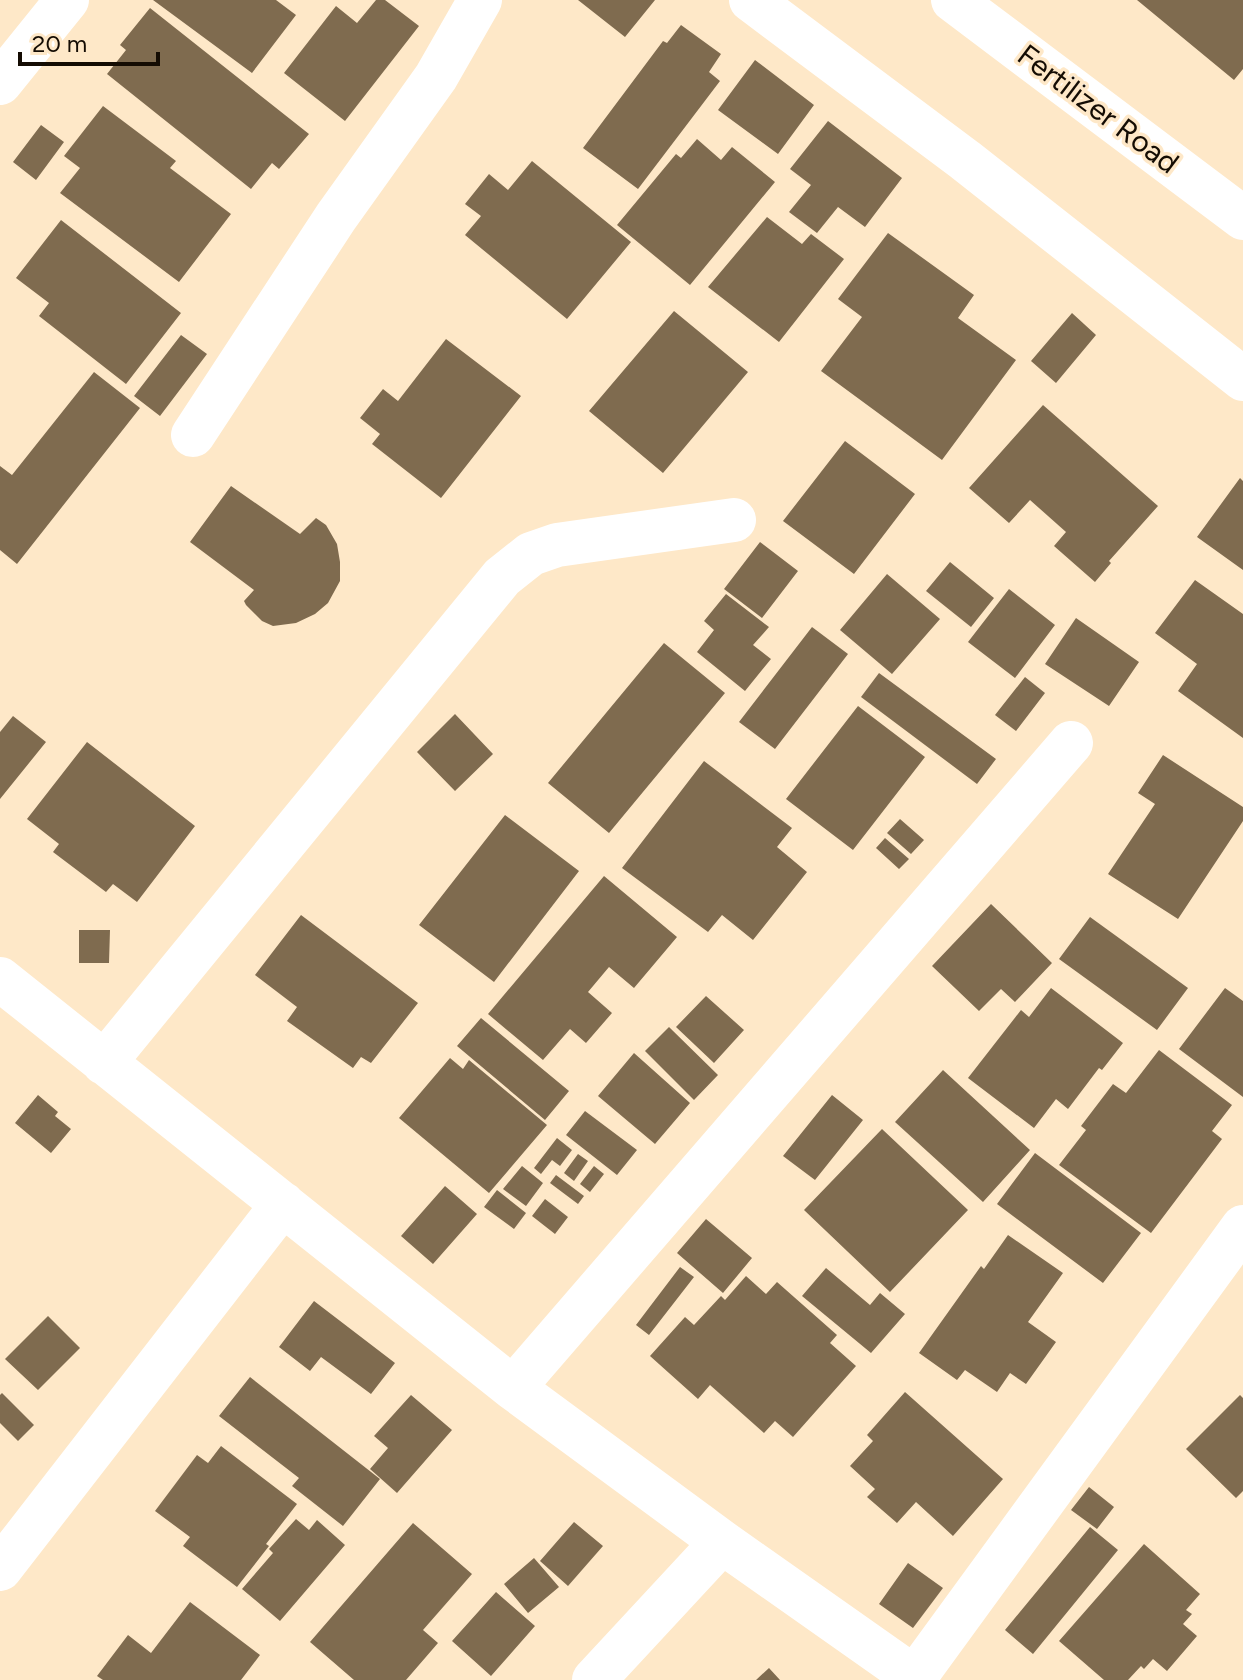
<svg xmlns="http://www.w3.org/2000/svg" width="1243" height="1680" font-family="Figtree,sans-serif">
<rect width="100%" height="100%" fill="#fee8c8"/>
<path fill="#7f6b4f" d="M 153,0 L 276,0 L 296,15 L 252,73 Z
M 376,0 L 385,0 L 419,26 L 345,121 L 284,73 L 336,6 L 357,23 Z
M 578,0 L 655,0 L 625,37 Z
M 1137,0 L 1243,0 L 1243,69 L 1234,80 Z
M 150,8 L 309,134 L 279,169 L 272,163 L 251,189 L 107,74 L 126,50 L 120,45 Z
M 681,25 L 721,54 L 709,72 L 720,81 L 638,189 L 583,148 L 663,41 L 667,43 Z
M 755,60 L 814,105 L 778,154 L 718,110 Z
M 103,106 L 176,161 L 170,168 L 231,214 L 179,282 L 60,193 L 80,168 L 64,156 Z
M 828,121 L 902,178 L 865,227 L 838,207 L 817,233 L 789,212 L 811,185 L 790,169 Z
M 41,125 L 64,142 L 36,180 L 13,162 Z
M 697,139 L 721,160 L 732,147 L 775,182 L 690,285 L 617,225 L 676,154 L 681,158 Z
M 532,161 L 631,242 L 567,319 L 465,235 L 481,216 L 465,204 L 489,174 L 508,190 Z
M 767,217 L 802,244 L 811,234 L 844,259 L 779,342 L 708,287 Z
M 61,220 L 181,313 L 126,384 L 39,316 L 49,303 L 16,278 Z
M 888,233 L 974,295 L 958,318 L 1016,360 L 942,460 L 821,371 L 862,317 L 838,299 Z
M 674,311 L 748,372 L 663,473 L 589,411 Z
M 1072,313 L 1096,335 L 1056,383 L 1031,361 Z
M 181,335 L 207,354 L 160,416 L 134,396 Z
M 446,339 L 521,396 L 441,498 L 372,444 L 380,434 L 360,418 L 383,389 L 398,401 Z
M 94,372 L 140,408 L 17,564 L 0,550 L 0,466 L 12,475 Z
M 1043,405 L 1158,506 L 1109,561 L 1111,563 L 1095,582 L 1054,546 L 1066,532 L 1030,500 L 1009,523 L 969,488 Z
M 845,441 L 915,494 L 854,574 L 783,521 Z
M 1240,478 L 1243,481 L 1243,570 L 1197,537 Z
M 231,486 L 300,534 L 316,518 L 326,525 L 337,544 L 340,562 L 340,581 L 328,603 L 315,614 L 296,623 L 273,626 L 262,621 L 246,605 L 244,601 L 254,590 L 190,542 Z
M 760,542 L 798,571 L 762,618 L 724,589 Z
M 950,562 L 994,598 L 971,627 L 926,591 Z
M 887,574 L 940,619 L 892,674 L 840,630 Z
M 1195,580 L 1243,614 L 1243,738 L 1178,691 L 1197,664 L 1155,633 Z
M 1009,589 L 1055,625 L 1015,678 L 968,642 Z
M 726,594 L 769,627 L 753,645 L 771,659 L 745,691 L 697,652 L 714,630 L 704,621 Z
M 1076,618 L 1139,662 L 1109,706 L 1045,664 Z
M 812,627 L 848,654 L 775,749 L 739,722 Z
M 664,643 L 725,693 L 609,833 L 548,783 Z
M 879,673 L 996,759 L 977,784 L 861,697 Z
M 1025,677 L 1045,693 L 1016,731 L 995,715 Z
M 858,706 L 925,757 L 853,850 L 786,799 Z
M 455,714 L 493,754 L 455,791 L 417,752 Z
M 13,716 L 46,742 L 0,799 L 0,732 Z
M 87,742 L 195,826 L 137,902 L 113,884 L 106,892 L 53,852 L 59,844 L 27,819 Z
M 1163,755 L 1243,807 L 1243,821 L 1178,919 L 1108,874 L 1155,804 L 1138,793 Z
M 704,761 L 792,828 L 777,847 L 807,872 L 753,940 L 722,915 L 708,932 L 622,868 Z
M 505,815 L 579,871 L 494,982 L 419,925 Z
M 900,819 L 924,840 L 911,854 L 887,833 Z
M 885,838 L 909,859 L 899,869 L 876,848 Z
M 604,876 L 677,937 L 634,988 L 609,967 L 588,992 L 612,1013 L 586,1043 L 570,1029 L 543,1060 L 488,1014 Z
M 991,904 L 1052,963 L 1015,1002 L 1001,989 L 979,1011 L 932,966 Z
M 301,915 L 418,1003 L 371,1063 L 361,1057 L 353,1068 L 287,1021 L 297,1007 L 255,975 Z
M 1090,917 L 1188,988 L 1157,1030 L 1059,959 Z
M 79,930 L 110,930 L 109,963 L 79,963 Z
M 1051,988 L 1123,1043 L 1102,1070 L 1099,1068 L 1068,1109 L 1056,1099 L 1034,1128 L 968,1078 L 1021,1010 L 1029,1017 Z
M 1225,988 L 1243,1001 L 1243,1097 L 1179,1049 Z
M 706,996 L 744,1030 L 714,1063 L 676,1027 Z
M 481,1018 L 569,1091 L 545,1120 L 457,1046 Z
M 669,1027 L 718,1075 L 694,1100 L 645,1051 Z
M 1159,1050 L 1232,1105 L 1212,1131 L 1222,1139 L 1151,1233 L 1059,1165 L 1086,1130 L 1081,1126 L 1113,1084 L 1126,1093 Z
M 634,1053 L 690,1103 L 655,1144 L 598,1096 Z
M 450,1058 L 463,1069 L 469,1060 L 547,1125 L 489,1193 L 399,1118 Z
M 943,1070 L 1030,1150 L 983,1202 L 895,1122 Z
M 38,1095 L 58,1112 L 55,1116 L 71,1129 L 51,1153 L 15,1123 Z
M 832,1095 L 863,1120 L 815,1180 L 783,1156 Z
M 585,1111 L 637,1150 L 617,1175 L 566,1135 Z
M 882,1129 L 968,1210 L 890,1292 L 804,1210 Z
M 557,1138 L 572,1150 L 560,1166 L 552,1160 L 541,1174 L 534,1168 Z
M 1035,1153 L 1141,1233 L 1103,1283 L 997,1204 Z
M 578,1154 L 588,1161 L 574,1181 L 564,1173 Z
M 522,1166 L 543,1183 L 526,1206 L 503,1189 Z
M 594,1166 L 604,1174 L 590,1192 L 580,1184 Z
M 556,1175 L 584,1196 L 578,1204 L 550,1183 Z
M 445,1186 L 477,1214 L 433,1264 L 401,1236 Z
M 497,1190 L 526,1213 L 514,1229 L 484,1207 Z
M 545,1199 L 568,1217 L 555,1234 L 532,1216 Z
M 706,1219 L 752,1258 L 723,1293 L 677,1253 Z
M 1008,1235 L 1063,1273 L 1028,1322 L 1056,1342 L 1026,1384 L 1010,1373 L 997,1392 L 965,1370 L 957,1380 L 919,1353 L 981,1266 L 984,1269 Z
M 680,1267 L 694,1277 L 649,1335 L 636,1325 Z
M 826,1268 L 870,1305 L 880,1293 L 905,1314 L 871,1353 L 802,1296 Z
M 746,1276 L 766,1294 L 777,1282 L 837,1335 L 830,1343 L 856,1366 L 793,1437 L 775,1421 L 764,1433 L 710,1385 L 698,1399 L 650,1356 L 685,1317 L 694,1325 L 721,1296 L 725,1300 Z
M 314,1301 L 395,1363 L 371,1394 L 321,1357 L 310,1371 L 279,1347 Z
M 48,1316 L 80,1348 L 38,1390 L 5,1359 Z
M 250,1377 L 380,1479 L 343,1526 L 292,1486 L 299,1478 L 219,1416 Z
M 905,1392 L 1003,1479 L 953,1536 L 916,1502 L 897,1523 L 867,1497 L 875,1489 L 850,1466 L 873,1441 L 867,1435 Z
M 2,1393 L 34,1425 L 18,1441 L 0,1423 L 0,1395 Z
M 411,1395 L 452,1430 L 397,1493 L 370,1469 L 388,1448 L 374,1436 Z
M 1240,1395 L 1243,1398 L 1243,1491 L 1236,1498 L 1186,1449 Z
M 221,1446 L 297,1504 L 266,1544 L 269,1546 L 237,1587 L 183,1546 L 190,1537 L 155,1511 L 197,1455 L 208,1463 Z
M 1089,1487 L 1114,1507 L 1097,1529 L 1071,1510 Z
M 296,1519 L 309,1530 L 317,1520 L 345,1545 L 280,1621 L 242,1589 L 273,1553 L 269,1549 Z
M 574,1522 L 603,1546 L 568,1586 L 540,1561 Z
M 413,1523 L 472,1574 L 423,1630 L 438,1643 L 406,1680 L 354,1680 L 310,1642 Z
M 1090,1527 L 1118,1550 L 1033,1654 L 1005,1630 Z
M 1144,1544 L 1200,1594 L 1186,1610 L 1192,1614 L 1183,1624 L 1197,1636 L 1167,1671 L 1153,1659 L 1144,1669 L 1141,1666 L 1128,1680 L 1104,1680 L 1059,1641 Z
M 534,1558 L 559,1587 L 528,1613 L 504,1584 Z
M 908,1563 L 943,1588 L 913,1628 L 879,1604 Z
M 496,1592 L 535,1626 L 491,1676 L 452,1641 Z
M 190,1602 L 260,1655 L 241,1680 L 103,1680 L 97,1676 L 128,1635 L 151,1653 Z
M 769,1668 L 780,1680 L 756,1680 Z"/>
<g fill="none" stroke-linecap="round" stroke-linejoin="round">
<path stroke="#fff" stroke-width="44" d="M 751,0 L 965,160 L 1243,379
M 953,0 L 1243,218
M 0,83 L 67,0
M 193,435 L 336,217 L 436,77 L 480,0
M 0,979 L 513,1388 L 722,1542 L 918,1680
M 104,1063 L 502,577 L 531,554 L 557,545 L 734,520
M 513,1388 L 1071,743
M 0,1569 L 283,1204
M 915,1677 L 1243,1227
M 594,1680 L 722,1542"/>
</g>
<g text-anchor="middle" stroke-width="7" stroke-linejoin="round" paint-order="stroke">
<g font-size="30" fill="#140c03" stroke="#fee8c8">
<text transform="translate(1098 109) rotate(37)" y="10">Fertilizer Road</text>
</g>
</g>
<path d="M20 52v12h138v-12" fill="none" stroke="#140c03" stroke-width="4"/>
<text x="32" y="52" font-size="24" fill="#140c03" stroke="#fee8c8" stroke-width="6" paint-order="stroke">20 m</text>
</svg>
